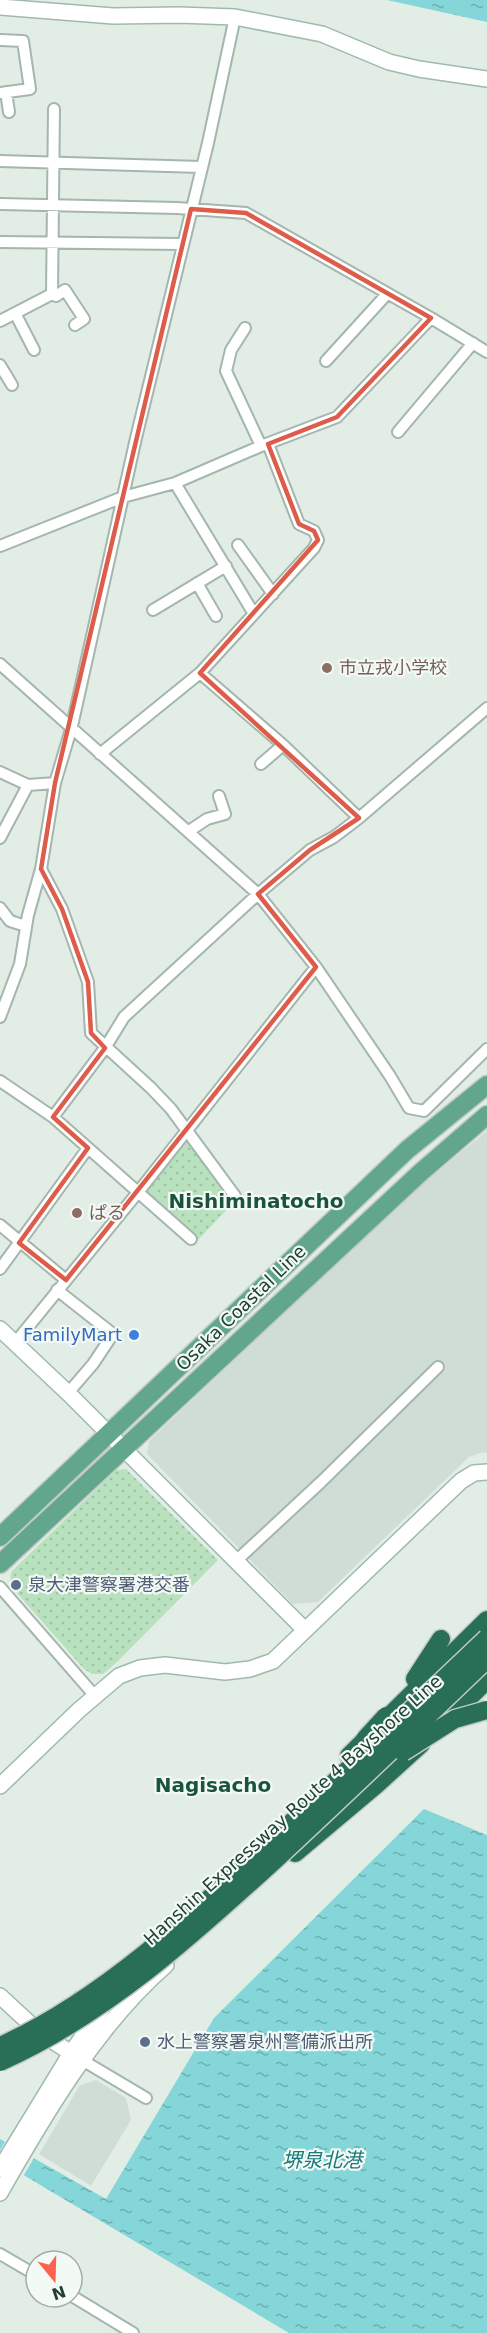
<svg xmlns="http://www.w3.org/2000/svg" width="487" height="2333" font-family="'DejaVu Sans','Noto Sans JP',sans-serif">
<defs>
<pattern id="park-dots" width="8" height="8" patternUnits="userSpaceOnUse" patternTransform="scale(1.5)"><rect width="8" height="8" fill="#b8e1be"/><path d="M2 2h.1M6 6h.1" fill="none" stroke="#9ec2a4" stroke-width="1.8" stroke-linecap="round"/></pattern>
<pattern id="water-ripples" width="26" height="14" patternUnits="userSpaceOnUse" patternTransform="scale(1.5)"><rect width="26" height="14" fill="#84d6d8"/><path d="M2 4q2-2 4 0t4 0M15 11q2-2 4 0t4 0" fill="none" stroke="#6cafb0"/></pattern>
</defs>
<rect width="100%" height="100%" fill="#e2ede6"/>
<path fill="#d0ddd5" d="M 487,1131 L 487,1453 L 483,1452 L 469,1457 L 318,1602 L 293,1604 L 147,1454 L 149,1441 L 401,1202 Z
M 96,2080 L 126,2098 L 131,2120 L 91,2186 L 39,2154 L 80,2085 Z"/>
<path fill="url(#park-dots)" d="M 186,1136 L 234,1202 L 197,1241 L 143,1191 Z
M 126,1469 L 218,1560 L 118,1661 L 103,1674 L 92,1674 L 84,1669 L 17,1593 L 23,1587 L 16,1578 L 10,1583 L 11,1572 L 116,1470 Z"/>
<path fill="url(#water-ripples)" d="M 387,0 L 487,0 L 487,22 Z
M 424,1809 L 487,1835 L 487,2333 L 289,2333 L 0,2161 L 0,2139 L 106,2199 L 214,2018 Z"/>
<path fill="#e2ede6" d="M 7,2139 L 36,2155 L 22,2178 L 0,2165 L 0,2150 Z"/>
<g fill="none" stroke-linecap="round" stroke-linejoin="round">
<defs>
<path id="street" d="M 0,40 L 23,41 L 30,89 L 0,93
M 6,92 L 9,112
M 0,161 L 201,167
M 0,204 L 177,208 L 246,213 L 431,318 L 487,352
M 0,242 L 182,244
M 52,294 L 56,296 L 65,290 L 84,319 L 75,325
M 15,313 L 34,350
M 0,321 L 52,294 L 54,109
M 245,328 L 231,350 L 226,371 L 261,446
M 326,361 L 387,294
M 0,365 L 12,385
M 398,432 L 473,343
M 175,483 L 254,614
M 238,545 L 273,594
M 0,546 L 123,497 L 175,483 L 261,446 L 337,417 L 431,318
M 197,583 L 216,616
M 153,610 L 226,566
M 0,664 L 258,894 L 316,967 L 390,1076 L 409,1108 L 424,1111 L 487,1049
M 200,673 L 283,745 L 359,818
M 100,754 L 200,673 L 314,548 L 318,540 L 314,531 L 299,524 L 268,444
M 261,764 L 283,745
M 0,772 L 28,785 L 55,783
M 189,831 L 207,819 L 225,814 L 219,796
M 0,838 L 28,785
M 41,869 L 62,909 L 88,982 L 91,1033 L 151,1088 L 171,1109 L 235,1196
M 0,908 L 10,921 L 26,926
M 0,1017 L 20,964 L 28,915 L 41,869 L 55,783 L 72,726 L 136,438 L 208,143 L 235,17
M 0,1081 L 53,1117 L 191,1239
M 53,1117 L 105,1048 L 124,1017 L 258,894 L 310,850 L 334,837 L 359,818 L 487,708
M 0,1225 L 66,1280
M 0,1269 L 88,1148
M 57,1290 L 113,1334 L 93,1364 L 68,1393
M 15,1343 L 139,1191 L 316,967
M 236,1561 L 321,1482 L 438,1367
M 0,1587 L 95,1696
M 82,2060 L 146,2098
M 0,2254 L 36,2275
M 72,2296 L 133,2333"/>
<path id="secondary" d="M 0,7 L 113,16 L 179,15 L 235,17 L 322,34 L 389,62 L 419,69 L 487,79
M 0,1329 L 68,1393 L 305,1630
M 0,1786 L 79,1710 L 119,1676 L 140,1668 L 165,1665 L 225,1672 L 250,1669 L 273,1661 L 461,1481 L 474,1473 L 487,1472
M 0,1996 L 40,2033 L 79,2058
M 0,2169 L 71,2053 L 105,2005
M 0,2193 C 45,2114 97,2025 166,1965"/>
<path id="primary" d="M 0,1537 L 407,1150 L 487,1085
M 0,1564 L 420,1173 L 487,1115"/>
<path id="highway" d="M 415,1679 L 441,1639
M 441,1725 L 487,1680
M 349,1756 L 487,1620
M 295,1853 L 377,1784 L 421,1744"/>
</defs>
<use href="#street" stroke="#a4b6ad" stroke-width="14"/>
<use href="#secondary" stroke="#9fbaad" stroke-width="18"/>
<use href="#primary" stroke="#c1cac6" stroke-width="21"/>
<use href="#highway" stroke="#c1cac6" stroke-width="21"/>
<use href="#street" stroke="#fff" stroke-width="10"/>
<use href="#secondary" stroke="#fff" stroke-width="15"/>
<use href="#primary" stroke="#62a78c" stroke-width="18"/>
<use href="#highway" stroke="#296f57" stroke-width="18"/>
<defs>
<path id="highway-bridge" d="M 365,1739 L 386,1716
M 403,1752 L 455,1719 L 487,1710
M 0,2046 C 101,2001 195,1913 275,1838 C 346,1771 417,1705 487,1638
M 0,2062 C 105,2015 192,1936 276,1859 C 347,1793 417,1726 487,1659"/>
</defs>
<use href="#highway-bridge" stroke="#c1cac6" stroke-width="21" stroke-linecap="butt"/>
<use href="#highway-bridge" stroke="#296f57" stroke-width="18"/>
</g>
<path fill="none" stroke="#de5c4a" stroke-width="4.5" stroke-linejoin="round" d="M 191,209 L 246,213 L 431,318 L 337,417 L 268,444 L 299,524 L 314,531 L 318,540 L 200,673 L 359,818 L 310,850 L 258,894 L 316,967 L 66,1280 L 19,1243 L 88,1148 L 53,1117 L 105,1048 L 91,1033 L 88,982 L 62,909 L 41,869 L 55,783 Z"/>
<g fill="#8d6e63" stroke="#f3f9f5" stroke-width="2">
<circle cx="327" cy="668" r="6"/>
<circle cx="77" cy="1213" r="6"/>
</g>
<circle fill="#3f7fe0" stroke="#f3f9f5" stroke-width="2" cx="134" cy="1335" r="6"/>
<g fill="#5c6f8a" stroke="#f3f9f5" stroke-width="2">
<circle cx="16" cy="1585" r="6"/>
<circle cx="145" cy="2042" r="6"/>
</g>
<g text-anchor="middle" stroke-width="4.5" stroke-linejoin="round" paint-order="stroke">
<g font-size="18" fill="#785e54" stroke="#f3f9f5" text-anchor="start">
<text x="339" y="674">市立戎小学校</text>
<text x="89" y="1219">ぱる</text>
</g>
<g font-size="18" fill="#204033" stroke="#f3f9f5">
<text transform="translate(241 1308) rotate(-44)" y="6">Osaka Coastal Line</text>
<text transform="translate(293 1810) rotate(-42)" y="6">Hanshin Expressway Route 4 Bayshore Line</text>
</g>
<g font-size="18" fill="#366cbe" stroke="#f3f9f5" text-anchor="end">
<text x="122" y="1341">FamilyMart</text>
</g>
<g font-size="18" fill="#4e5e75" stroke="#f3f9f5" text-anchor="start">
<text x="28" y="1591">泉大津警察署港交番</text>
<text x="157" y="2048">水上警察署泉州警備派出所</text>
</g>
<g font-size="20" font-weight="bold" fill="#1a543e" stroke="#f3f9f5">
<text x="256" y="1208">Nishiminatocho</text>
<text x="213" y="1792">Nagisacho</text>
</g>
<g font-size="20" font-style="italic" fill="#147a7c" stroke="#f3f9f5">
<text x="322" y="2167">堺泉北港</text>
</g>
</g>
<g transform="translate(54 2279) rotate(161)"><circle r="28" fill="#f3f9f5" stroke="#9fafa7" stroke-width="1.5"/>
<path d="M0-4.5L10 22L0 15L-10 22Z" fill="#ff614e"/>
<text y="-9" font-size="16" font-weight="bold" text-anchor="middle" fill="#204033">N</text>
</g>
</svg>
